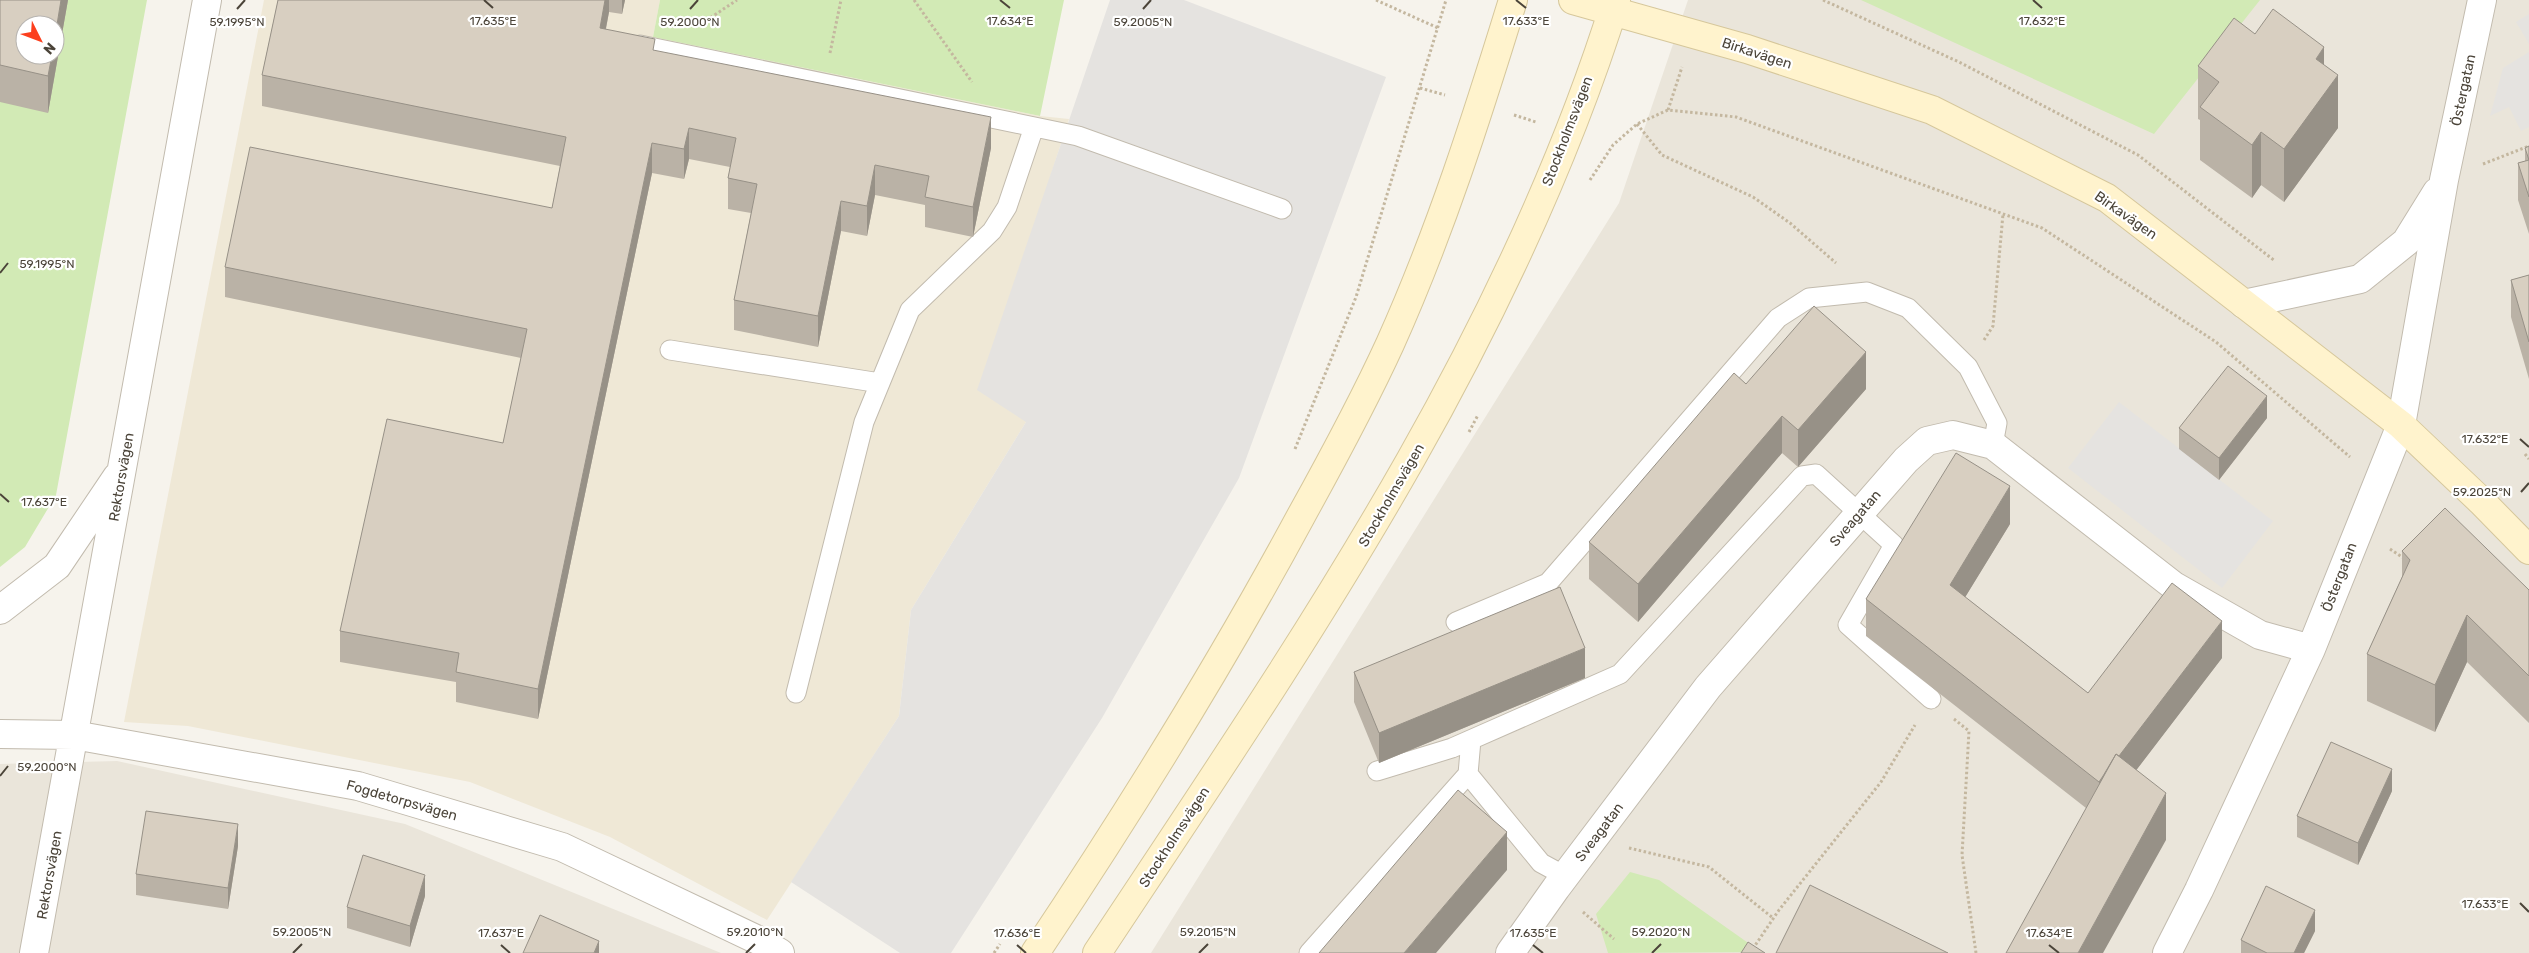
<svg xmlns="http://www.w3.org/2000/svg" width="2529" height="953" font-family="Rubik,sans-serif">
<rect width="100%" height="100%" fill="#f6f3ec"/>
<path fill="#eae5da" d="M 1688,0 L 2529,0 L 2529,953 L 1151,953 L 1619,203 Z
M 117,761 L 405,824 L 721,953 L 0,953 L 0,764 Z"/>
<path fill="#efe8d6" d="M 264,0 L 660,0 L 653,37 L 1040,116 L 1069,119 L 1029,242 L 1026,422 L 911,610 L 899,716 L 767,920 L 610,837 L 470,782 L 188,726 L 124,722 Z"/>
<path fill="#d2eab5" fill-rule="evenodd" d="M 0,0 L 147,0 L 56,495 L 25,547 L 0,567 ZM 25,25 L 55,25 L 55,55 L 25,55 Z
M 660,0 L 1064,0 L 1040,116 L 653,37 Z
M 1861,0 L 2260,0 L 2154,134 Z
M 1630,872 L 1659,880 L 1761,952 L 1608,953 L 1596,914 Z"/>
<path fill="#e5e3e0" d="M 1110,0 L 1184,0 L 1386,77 L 1239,478 L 1102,718 L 951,953 L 900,953 L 791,882 L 899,716 L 911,610 L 1026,422 L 977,390 Z
M 2529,14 L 2529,44 L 2516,22 Z
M 2529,52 L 2529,127 L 2521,131 L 2509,107 L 2490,116 L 2503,68 Z
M 2119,402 L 2273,521 L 2222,588 L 2068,468 Z"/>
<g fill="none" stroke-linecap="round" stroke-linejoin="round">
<defs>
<path id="lane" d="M 640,45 L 1078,136 L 1282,209
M 670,350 L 880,383
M 1456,622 L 1548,583 L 1778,318 L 1809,298 L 1867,292 L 1908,308 L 1968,367 L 1997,423 L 1993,445
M 796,693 L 864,422 L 910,310 L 992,231 L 1007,207 L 1034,127
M 1471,740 L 1468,774 L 1541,863 L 1565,876
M 1377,771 L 1452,748 L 1620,674 L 1802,476 L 1816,474 L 1894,545 L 1848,625 L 1931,699
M 1309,953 L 1468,774"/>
<path id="street" d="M 2244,304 L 2360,279 L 2406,242 L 2437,192
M 0,610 L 57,566 L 117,477
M 0,734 L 74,735 L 358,786 L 562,847 L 762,942 L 780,953
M 34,953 L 207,0
M 1510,953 L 1556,888 L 1708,687 L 1906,460 L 1927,441 L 1953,435 L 1993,445 L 2174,586 L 2260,635 L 2311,649
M 2167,953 L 2199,890 L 2311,649 L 2401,425 L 2444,180 L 2482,0"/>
<path id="secondary" d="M 1573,0 L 1747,49 L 1932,110 L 2107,198 L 2401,425 L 2481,501 L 2529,550
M 1035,953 C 1130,811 1220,666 1301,516 C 1332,460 1363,403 1390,344 C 1440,233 1477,117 1513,0
M 1097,953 C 1297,651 1507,350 1616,0"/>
</defs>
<use href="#lane" stroke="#c2bbae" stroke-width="21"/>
<use href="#street" stroke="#c2bbae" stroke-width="30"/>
<use href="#secondary" stroke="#d6c79b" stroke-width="30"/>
<path stroke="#c4b79f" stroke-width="3" stroke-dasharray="2.5 2.5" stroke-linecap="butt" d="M 914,0 L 972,82
M 1376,0 L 1438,28
M 1823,0 L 1959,62 L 2138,155 L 2275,261
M 698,26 L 737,0
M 830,53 L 841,0
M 1420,88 L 1445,95
M 1668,110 L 1682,67
M 1514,115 L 1536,122
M 1637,124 L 1662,155 L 1753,197 L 1790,223 L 1836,263
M 2483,164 L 2529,146
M 1590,180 L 1613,145 L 1637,124 L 1668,110 L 1736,117 L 2042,228 L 2216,342 L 2350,457
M 1984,340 L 1993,326 L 2003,214
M 1469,432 L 1478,415
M 1295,449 L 1356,297 L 1446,0
M 2525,454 L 2529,459
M 2390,549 L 2405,559
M 1954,719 L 1969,731 L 1962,855 L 1976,953
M 1629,848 L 1709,867 L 1773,918
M 1583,912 L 1614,939
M 994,953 L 1000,944
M 1750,953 L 1779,910 L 1881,782 L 1915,725"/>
<use href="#lane" stroke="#fff" stroke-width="19"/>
<use href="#street" stroke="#fff" stroke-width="28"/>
<use href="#secondary" stroke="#fff3cd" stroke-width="28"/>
</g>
<path fill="#bab2a6" d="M 0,0 L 68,0 L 48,113 L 0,102 Z
M 278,0 L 625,0 L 622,14 L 609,12 L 606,29 L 655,51 L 991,148 L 973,237 L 925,227 L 925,205 L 875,195 L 867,236 L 841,231 L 818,347 L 734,330 L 734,300 L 751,213 L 728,209 L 728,178 L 730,167 L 689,159 L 684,179 L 652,173 L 538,719 L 456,702 L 456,682 L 340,662 L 340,631 L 503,443 L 521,358 L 225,297 L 225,267 L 552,208 L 560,166 L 262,106 L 262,75 Z
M 2255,34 L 2324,65 L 2338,128 L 2284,202 L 2261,185 L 2252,198 L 2200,160 L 2200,120 L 2198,119 L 2198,66 Z
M 2529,146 L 2529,234 L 2518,200 L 2518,163 L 2525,161 L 2525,148 Z
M 2529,275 L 2529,379 L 2511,317 L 2511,280 Z
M 1746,384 L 1866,389 L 1798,467 L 1782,453 L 1638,622 L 1589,579 L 1589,542 Z
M 2267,418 L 2219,480 L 2179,449 L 2179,428 Z
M 2010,524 L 1965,597 L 2088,693 L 2222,658 L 2136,770 L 2166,840 L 2086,808 L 1866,636 L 1866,599 Z
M 2402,551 L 2529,590 L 2529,723 L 2467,662 L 2435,732 L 2367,701 L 2367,654 L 2402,577 Z
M 1354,672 L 1585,678 L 1379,763 L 1354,702 Z
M 2392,791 L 2358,865 L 2297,837 L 2297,816 Z
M 238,846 L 228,909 L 136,895 L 136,874 Z
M 425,896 L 410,947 L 347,928 L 347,907 Z
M 2315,931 L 2304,953 L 2241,953 L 2241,940 Z"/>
<path fill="#979187" d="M 61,0 L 68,0 L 48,113 L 48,76 L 52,55 L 55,55 L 55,37 Z
M 605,0 L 609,0 L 609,12 L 600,58 L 600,28 Z
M 622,0 L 625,0 L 622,14 Z
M 2324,47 L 2324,94 L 2338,75 L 2338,128 L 2284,202 L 2284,149 L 2316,59 Z
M 991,117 L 991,148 L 973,237 L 973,207 Z
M 689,128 L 689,159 L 684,179 L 684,149 Z
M 2261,132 L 2261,185 L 2252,198 L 2252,145 Z
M 652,143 L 652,173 L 538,719 L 538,689 Z
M 875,165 L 875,195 L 867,236 L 867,206 Z
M 841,201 L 841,231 L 818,347 L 818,316 Z
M 1866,352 L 1866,389 L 1798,467 L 1798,430 Z
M 2267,396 L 2267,418 L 2219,480 L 2219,458 Z
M 1782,416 L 1782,453 L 1638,622 L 1638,584 Z
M 2010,486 L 2010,524 L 1950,622 L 1950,585 Z
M 2467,615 L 2467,662 L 2435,732 L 2435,685 Z
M 2222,621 L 2222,658 L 2099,819 L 2099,782 Z
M 1585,648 L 1585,678 L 1379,763 L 1379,733 Z
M 2392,769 L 2392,791 L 2358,865 L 2358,843 Z
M 2166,793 L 2166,840 L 2103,953 L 2078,953 Z
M 238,824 L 238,846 L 228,909 L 228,888 Z
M 1507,832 L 1507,870 L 1436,953 L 1404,953 Z
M 425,875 L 425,896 L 410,947 L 410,926 Z
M 2315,910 L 2315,931 L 2304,953 L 2294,953 Z
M 599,941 L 599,953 L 594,953 Z"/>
<path fill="#d8cfc1" stroke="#979187" d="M 0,0 L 61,0 L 55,37 L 55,25 L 25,25 L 25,55 L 52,55 L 48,76 L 0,65 Z
M 278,0 L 605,0 L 600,28 L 655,39 L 653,50 L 991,117 L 973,207 L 925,197 L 929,176 L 875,165 L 867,206 L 841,201 L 818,316 L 734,300 L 757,184 L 728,178 L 736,138 L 689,128 L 684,149 L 652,143 L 538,689 L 456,672 L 459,653 L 340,631 L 387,419 L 503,443 L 527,329 L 225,267 L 250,147 L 552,208 L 566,137 L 262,75 Z
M 2273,9 L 2324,47 L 2316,59 L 2338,75 L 2284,149 L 2261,132 L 2252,145 L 2200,107 L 2219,82 L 2198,66 L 2234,18 L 2255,34 Z
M 2529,146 L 2529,197 L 2518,163 L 2529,160 L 2525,148 Z
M 2529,275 L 2529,342 L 2511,280 Z
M 1814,306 L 1866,352 L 1798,430 L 1782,416 L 1638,584 L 1589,542 L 1734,373 L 1746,384 Z
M 2228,366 L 2267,396 L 2219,458 L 2179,428 Z
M 1956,453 L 2010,486 L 1950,585 L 2088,693 L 2172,583 L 2222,621 L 2119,756 L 2116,754 L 2103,776 L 2099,782 L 1866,599 Z
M 2445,508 L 2529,590 L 2529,676 L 2467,615 L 2435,685 L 2367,654 L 2410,560 L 2402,551 Z
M 1560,587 L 1585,648 L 1379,733 L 1354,672 Z
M 2331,742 L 2392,769 L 2358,843 L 2297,816 Z
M 2116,754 L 2166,793 L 2078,953 L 2006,953 Z
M 1458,790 L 1507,832 L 1404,953 L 1319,953 Z
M 146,811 L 238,824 L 228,888 L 136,874 Z
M 363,855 L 425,875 L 410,926 L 347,907 Z
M 1810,885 L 1948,953 L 1776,953 Z
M 2266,886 L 2315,910 L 2294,953 L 2267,953 L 2241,940 Z
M 540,915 L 599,941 L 594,953 L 523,953 Z
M 1748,942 L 1765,953 L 1741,953 Z"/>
<path fill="none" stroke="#4b4439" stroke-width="2" d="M 484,0 L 493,8M 1000,0 L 1010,8M 1516,0 L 1526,8M 2033,0 L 2042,8M 237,9 L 245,0M 690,9 L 698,0M 1143,9 L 1151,0M 0,273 L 8,263M 2520,439 L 2529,447M 2521,492 L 2529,483M 0,494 L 9,502M 0,776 L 8,766M 2520,903 L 2529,912M 501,945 L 510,953M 1017,945 L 1026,953M 1533,945 L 1543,953M 2049,945 L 2059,953M 293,953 L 302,944M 746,953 L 755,944M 1199,953 L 1208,944M 1652,953 L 1661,944"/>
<g text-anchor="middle" stroke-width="4.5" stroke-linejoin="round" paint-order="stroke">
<g font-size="14" fill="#4b4439" stroke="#fff">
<text transform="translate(1757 53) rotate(18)" y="5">Birkavägen</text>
<text transform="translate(2463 90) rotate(-78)" y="5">Östergatan</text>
<text transform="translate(1567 131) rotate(-69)" y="5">Stockholmsvägen</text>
<text transform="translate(2126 215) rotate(35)" y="5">Birkavägen</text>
<text transform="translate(121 477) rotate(-80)" y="5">Rektorsvägen</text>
<text transform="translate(1391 495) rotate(-60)" y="5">Stockholmsvägen</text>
<text transform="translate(1855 518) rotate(-49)" y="5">Sveagatan</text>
<text transform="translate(2339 577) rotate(-69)" y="5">Östergatan</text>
<text transform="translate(402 800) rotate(16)" y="5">Fogdetorpsvägen</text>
<text transform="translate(1599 832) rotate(-53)" y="5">Sveagatan</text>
<text transform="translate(1174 837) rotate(-57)" y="5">Stockholmsvägen</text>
<text transform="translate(49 875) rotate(-80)" y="5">Rektorsvägen</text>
</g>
</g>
<g font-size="12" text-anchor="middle" fill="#4b4439" stroke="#fff" stroke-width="4.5" stroke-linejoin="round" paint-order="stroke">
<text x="493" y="25">17.635°E</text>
<text x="1010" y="25">17.634°E</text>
<text x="1526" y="25">17.633°E</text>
<text x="2042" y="25">17.632°E</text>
<text x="237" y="26">59.1995°N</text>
<text x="690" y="26">59.2000°N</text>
<text x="1143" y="26">59.2005°N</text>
<text x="47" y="268">59.1995°N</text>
<text x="2485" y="443">17.632°E</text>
<text x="2482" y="496">59.2025°N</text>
<text x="44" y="506">17.637°E</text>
<text x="47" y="771">59.2000°N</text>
<text x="2485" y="908">17.633°E</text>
<text x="302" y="936">59.2005°N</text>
<text x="755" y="936">59.2010°N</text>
<text x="1208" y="936">59.2015°N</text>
<text x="1661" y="936">59.2020°N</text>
<text x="501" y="937">17.637°E</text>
<text x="1017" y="937">17.636°E</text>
<text x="1533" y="937">17.635°E</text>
<text x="2049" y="937">17.634°E</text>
</g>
<g transform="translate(40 40) rotate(132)"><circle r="24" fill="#ffffff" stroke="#b7b4b0"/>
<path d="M0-4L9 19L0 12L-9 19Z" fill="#fc3f1d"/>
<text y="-8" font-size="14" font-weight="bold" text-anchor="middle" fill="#4b4439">N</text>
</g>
</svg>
